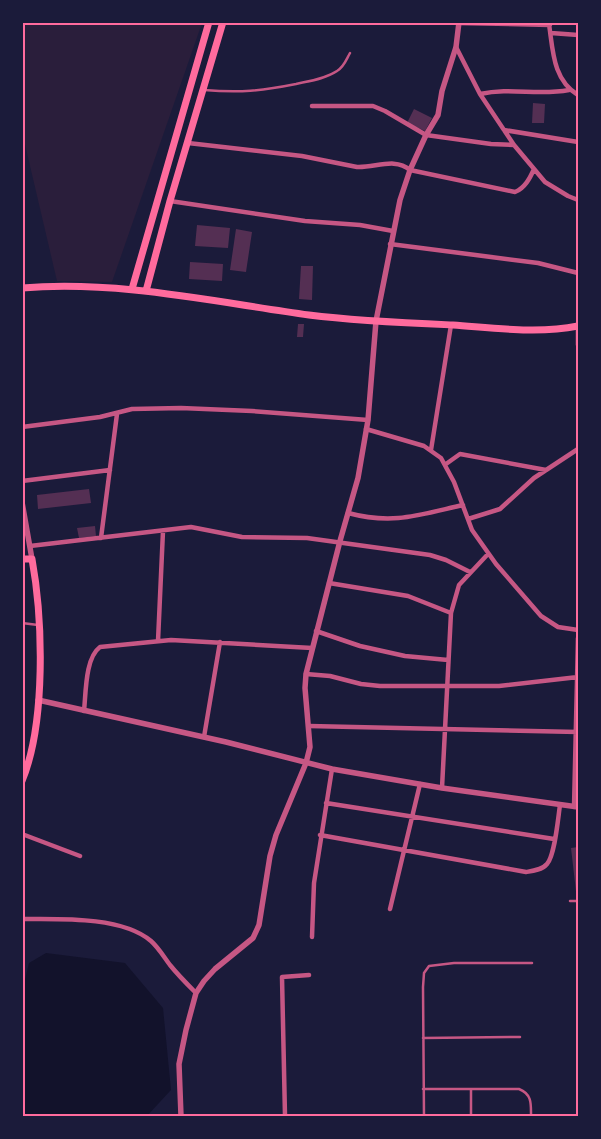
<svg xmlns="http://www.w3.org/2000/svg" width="601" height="1139" font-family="'Archivo Narrow',sans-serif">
<rect width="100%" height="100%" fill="#1b1b3a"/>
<path fill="#2a1e3b" d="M 22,23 L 202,23 L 112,282 L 57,281 L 23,136 Z"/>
<path fill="#12122b" d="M 46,953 L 125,963 L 163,1008 L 171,1090 L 147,1116 L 23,1116 L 22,992 L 29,963 Z"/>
<path fill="#542f53" d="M 533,103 L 545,104 L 544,123 L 532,123 Z
M 414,109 L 432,118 L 425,131 L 407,123 Z
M 197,225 L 230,228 L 228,248 L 195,246 Z
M 236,229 L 252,232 L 246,272 L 230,270 Z
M 190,262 L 223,264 L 222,281 L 189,279 Z
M 301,266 L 313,266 L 312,300 L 299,299 Z
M 298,324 L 304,324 L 303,337 L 297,337 Z
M 89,489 L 91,503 L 38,509 L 37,495 Z
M 95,526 L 96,536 L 79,538 L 77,528 Z
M 578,847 L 578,899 L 577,900 L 571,848 Z"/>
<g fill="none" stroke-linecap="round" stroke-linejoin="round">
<path stroke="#c65784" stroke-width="2.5" d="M 204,90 C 240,93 261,91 296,84 C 309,81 325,79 337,71 C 344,67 346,60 350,53
M 22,623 L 38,625
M 570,901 L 578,901
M 423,1038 L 520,1037
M 423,1089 L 519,1089 C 532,1094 531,1104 531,1116
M 471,1089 L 471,1116
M 424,1116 L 423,987 L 424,973 L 429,966 L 454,963 L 532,963"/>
<path stroke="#c65784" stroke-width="4.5" d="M 459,23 L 550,25
M 549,24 C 553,51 553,80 578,95
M 551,33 L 578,35
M 456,47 L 480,94 L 514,145 L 545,182 L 568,196 L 578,200
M 480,94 C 512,87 537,96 569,90
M 312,106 L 373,106 L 385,111 L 426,135 L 491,144 L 514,145
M 504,130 L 578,142
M 188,143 L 302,156 L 357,167 C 375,168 395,157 410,170 L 515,192 C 525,188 530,178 534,169
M 170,201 L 305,221 L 360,225 L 393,231
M 390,244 L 538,263 L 578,273
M 578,324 L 578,345
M 22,427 L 100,417 L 132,409 L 181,408 L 252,411 L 368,420
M 366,429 L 424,446 L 441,458 L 454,482 L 472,530 L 496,564 L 541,616 L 558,627 L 578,630
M 431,450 L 451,325
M 446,464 L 460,454 L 546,470
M 22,481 L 110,470
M 348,513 C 393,525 419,515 463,505
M 468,519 L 500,509 L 534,478 L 578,449
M 101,538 L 117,414
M 30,546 L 191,527 L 242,537 L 307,538 L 430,555 L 446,560 L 470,572
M 329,583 L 408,596 L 451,613
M 316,631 L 360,646 L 405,656 L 448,660
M 158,641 L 163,531
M 306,674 L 330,676 L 361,684 L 380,686 L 499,686 L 578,677
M 84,711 C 86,693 85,658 100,647 L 171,640 L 312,648
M 309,726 L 578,732
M 204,737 L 220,642
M 442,788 L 451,613 L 459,585 L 488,554
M 326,803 L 554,839
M 574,807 L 578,638
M 22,834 L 80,856
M 320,835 L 526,872 C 533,871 542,870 547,864 C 555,855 558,818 560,805
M 390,909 L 420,784
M 22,919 C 58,919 122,916 151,941 C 158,947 164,957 170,965 C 178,975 187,984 196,993
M 312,937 L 314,883 L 332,769
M 285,1116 L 282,977 L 309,975"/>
<path stroke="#c65784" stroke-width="5.5" d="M 22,502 L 32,559
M 38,700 L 226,742 L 332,769 L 442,788 L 578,807
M 181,1116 L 179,1064 L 186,1030 L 196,993 L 204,981 L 215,969 L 253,938 L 259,925 L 270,856 L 276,835 L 306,763 L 310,747 L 305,688 L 306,674 L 340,541 L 358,478 L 368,420 L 376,321 L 400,200 L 410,170 L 426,135 L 438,115 L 442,91 L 456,47 L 459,22"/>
<path stroke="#ff6b9d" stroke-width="7" d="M 22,288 C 118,280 215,302 309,315 C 357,321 406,323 453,325 C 495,328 538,334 578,326
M 132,289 L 209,22
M 146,291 L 170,201 L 223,22
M 22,559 L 32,559 C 43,620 46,723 22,781"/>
</g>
<rect width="601" height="1139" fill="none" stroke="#1b1b3a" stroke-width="48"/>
<rect x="24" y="24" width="553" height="1091" fill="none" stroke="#ff6b9d" stroke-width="2"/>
</svg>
